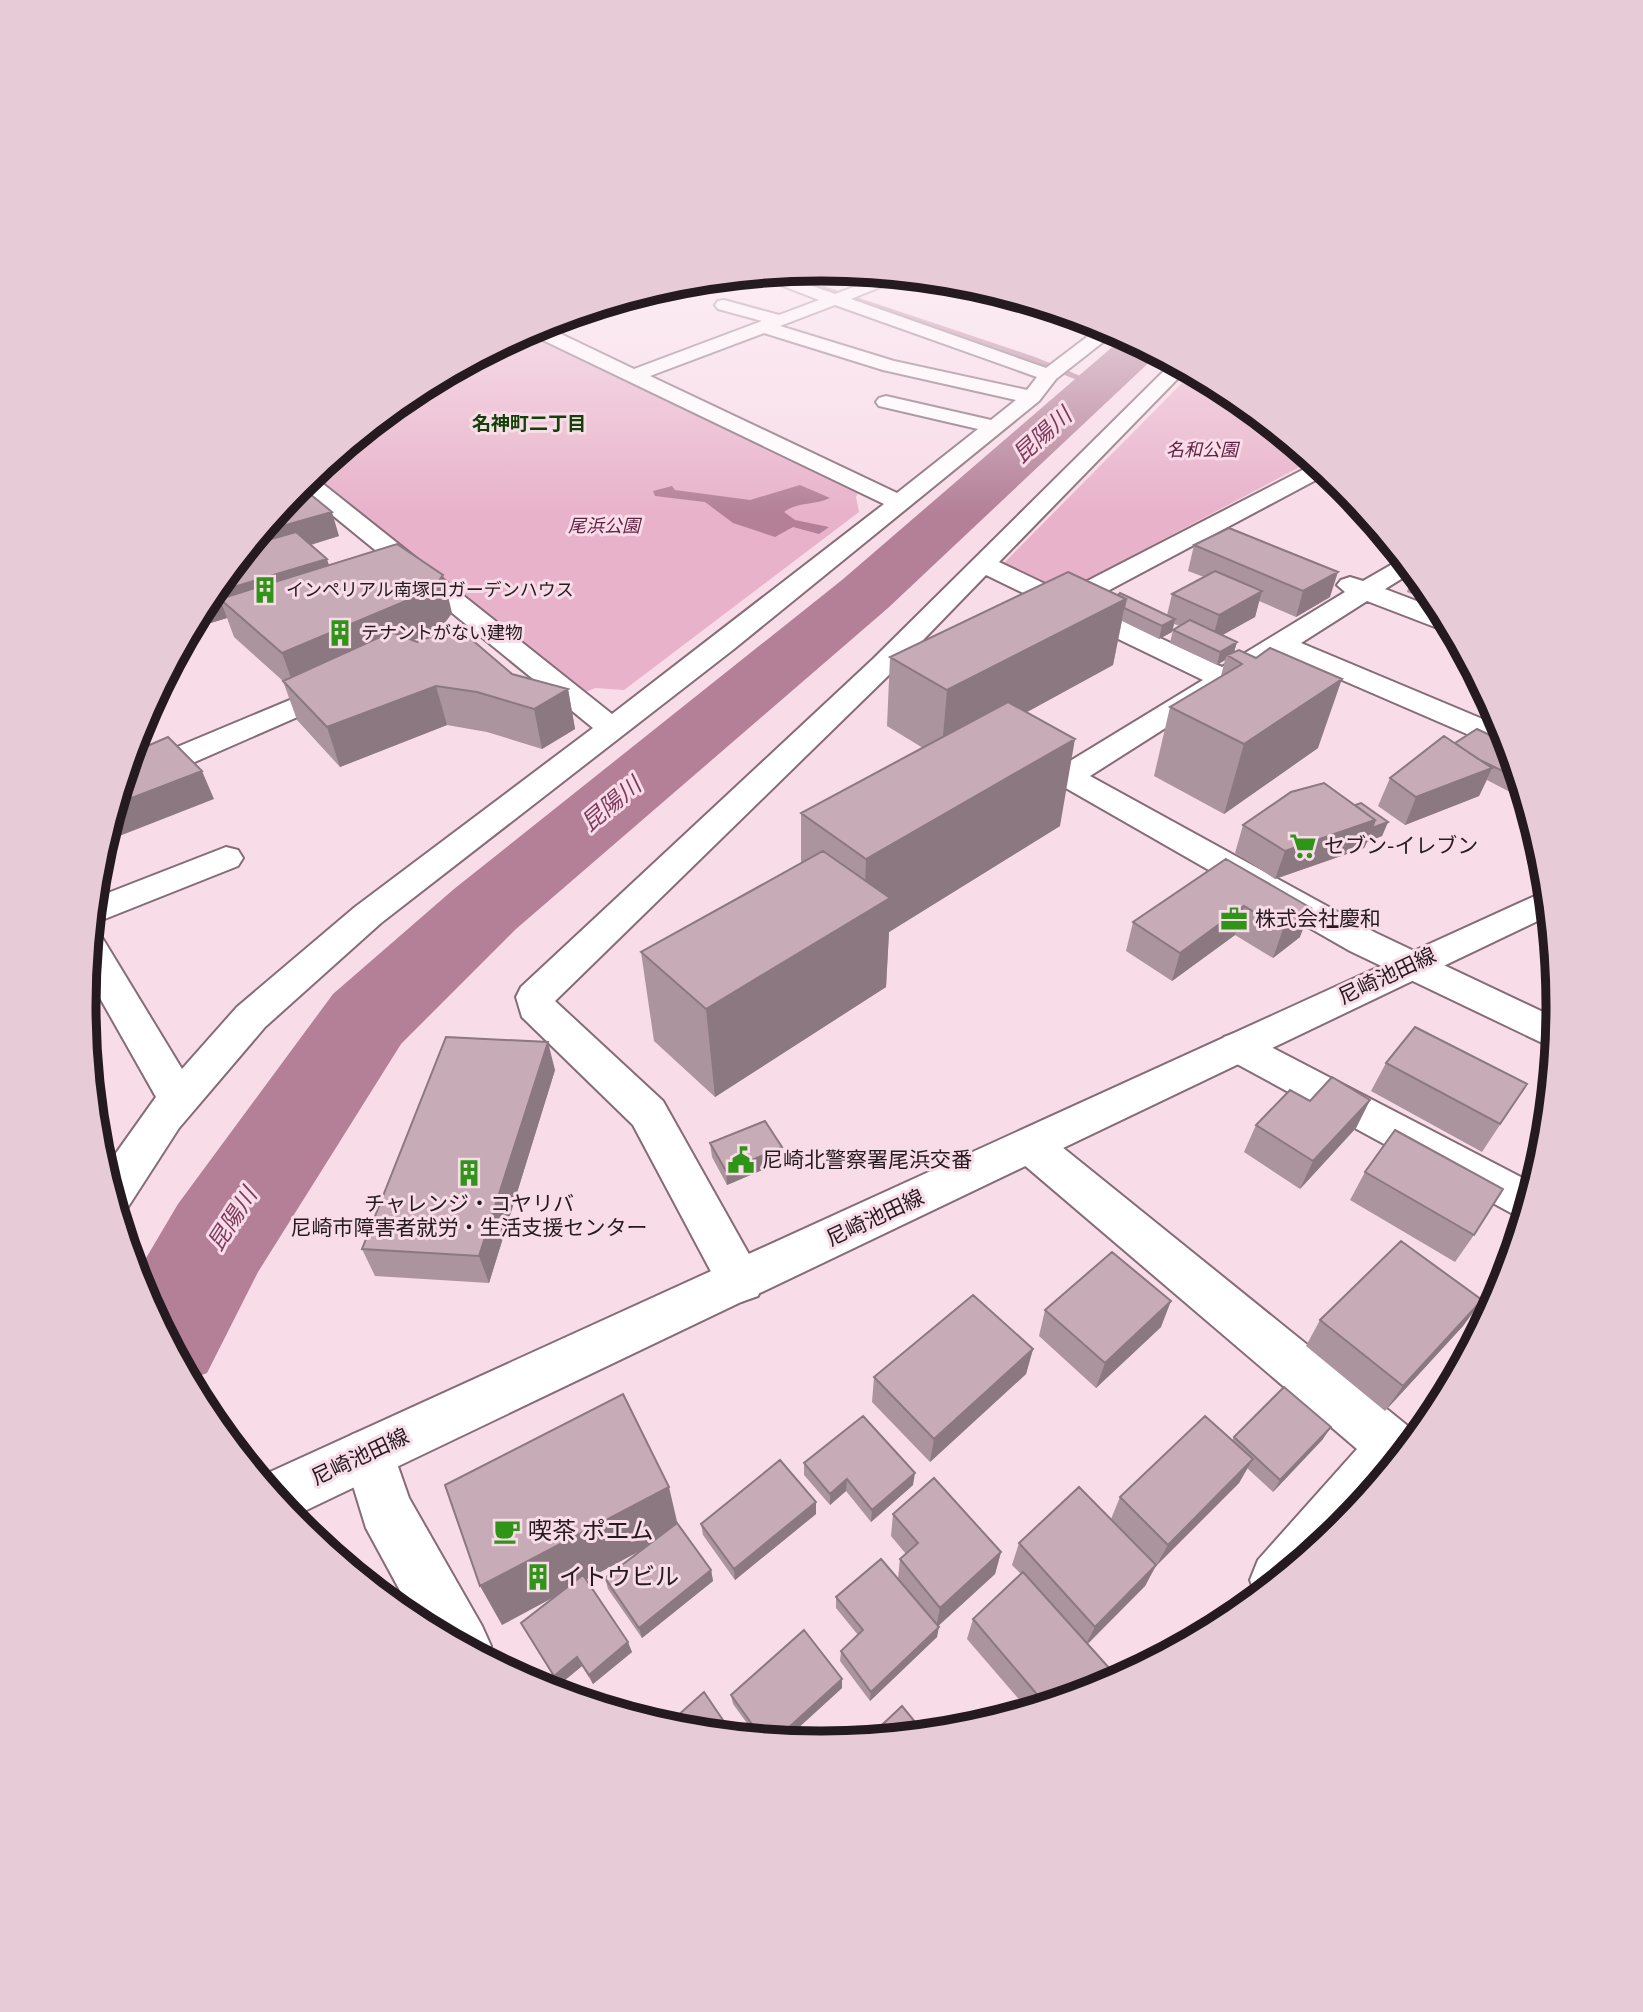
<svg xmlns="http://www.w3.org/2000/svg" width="1643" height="2012" font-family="Georgia,'Noto Sans JP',serif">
<rect width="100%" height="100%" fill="#f8dce8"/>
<path fill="#e8b2ca" d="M 527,331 L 859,491 L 856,497 L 859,512 L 624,690 L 595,688 L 584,693 L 313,474 L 412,393 Z
M 1184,381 L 1213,383 L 1232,393 L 1313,460 L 1062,593 L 1002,565 Z"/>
<path fill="#b38097" d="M 800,485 L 830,498 C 814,506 798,501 784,512 L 795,520 L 829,527 L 819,534 L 793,527 L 775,537 L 733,523 L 705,502 L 655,496 L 653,491 L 672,486 L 675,490 L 750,500 Z"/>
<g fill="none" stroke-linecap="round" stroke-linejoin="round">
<path fill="#b38097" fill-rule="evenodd" d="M 782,272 L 1035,357 L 1102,385 L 1095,387 L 1029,361 L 774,273 Z"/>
<path fill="#b38097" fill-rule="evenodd" d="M 1125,336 L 1158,354 L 888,608 L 516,929 L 401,1044 L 258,1272 L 207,1373 L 189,1380 L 136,1275 L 178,1204 L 333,994 L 454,889 L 842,580 Z"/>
<defs>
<path id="minor" d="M 775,273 L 835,294 L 885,275 L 905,277 L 851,299 L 1046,368 L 1096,330 L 1040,311 L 1039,305 L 1104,325 L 1122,335 L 1112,335 L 1056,379 L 1039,401 L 734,649 L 381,923 L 265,1027 L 179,1128 L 128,1207 L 117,1211 L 104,1170 L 156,1097 L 87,975 L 91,936 L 103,939 L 182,1069 L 237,1007 L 355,907 L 593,728 L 298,487 L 313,476 L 612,714 L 884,504 L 526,332 L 540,324 L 634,369 L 762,321 L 718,309 L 715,305 L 718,301 L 724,300 L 779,315 L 819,300 L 755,275 ZM 835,305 L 1037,377 L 1027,390 L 894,361 L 780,326 ZM 764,333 L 883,370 L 1016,400 L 991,420 L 886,396 L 879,398 L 876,402 L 879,406 L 978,429 L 897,493 L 650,376 Z
M 1173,362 L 1187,369 L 999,562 L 1064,593 L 1316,463 L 1329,473 L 1085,603 L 1222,667 L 1345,592 L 1337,585 L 1341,580 L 1350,577 L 1363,581 L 1403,558 L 1414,571 L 1385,589 L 1443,611 L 1453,630 L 1440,629 L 1367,601 L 1301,643 L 1504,728 L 1511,749 L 1497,747 L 1282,654 L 1090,776 L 1376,933 L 1558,1019 L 1555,1049 L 1350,951 L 1057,783 L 1052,776 L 1057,769 L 1203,680 L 986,575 L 893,671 L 555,1001 L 663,1101 L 764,1281 L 758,1296 L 741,1302 L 724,1296 L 633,1125 L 522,1017 L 516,997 L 521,987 L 873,659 Z
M 340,679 L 350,682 L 354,688 L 350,694 L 149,782 L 138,784 L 127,782 L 124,777 L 127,768 Z
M 226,847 L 238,850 L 243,858 L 238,866 L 92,924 L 95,898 Z
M 1238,1032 L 1252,1037 L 1534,1184 L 1524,1220 L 1224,1057 L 1218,1047 L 1224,1037 Z
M 1031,1129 L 1046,1134 L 1419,1435 L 1343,1528 L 1257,1598 L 1250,1580 L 1258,1560 L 1357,1449 L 1016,1158 L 1010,1146 L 1016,1134 Z
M 369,1428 L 387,1435 L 409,1498 L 482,1626 L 491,1646 L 486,1659 L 417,1622 L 366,1528 L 343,1453 L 351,1435 Z"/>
<path id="major" d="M 1548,890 L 1550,915 L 294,1516 L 291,1517 L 259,1477 Z"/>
</defs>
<use href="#minor" stroke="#856c77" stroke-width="4"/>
<use href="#major" stroke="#856c77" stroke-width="4"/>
<use href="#minor" fill="#fff" fill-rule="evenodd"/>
<use href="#major" fill="#fff" fill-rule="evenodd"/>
</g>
<path fill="#ab949e" d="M 914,278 L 966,283 L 970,284 L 970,293 L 956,297 L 914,282 Z
M 299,485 L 339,536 L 311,545 L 329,565 L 452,613 L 441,628 L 413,640 L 512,674 L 568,689 L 575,729 L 542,749 L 487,732 L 447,725 L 340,767 L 297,720 L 283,681 L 234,637 L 227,618 L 191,629 L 209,596 Z
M 1194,545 L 1330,597 L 1296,617 L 1259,601 L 1255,617 L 1222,635 L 1237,642 L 1234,652 L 1318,748 L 1224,814 L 1154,776 L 1170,707 L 1221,676 L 1225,660 L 1217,665 L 1170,643 L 1173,630 L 1180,626 L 1174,624 L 1172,632 L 1159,639 L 1122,621 L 1113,665 L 1027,712 L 1060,826 L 889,932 L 886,987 L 715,1097 L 654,1041 L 641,952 L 801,863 L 801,813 L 923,748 L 887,726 L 890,657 L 1118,595 L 1167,615 L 1172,594 L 1204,577 L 1188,571 Z
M 1417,575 L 1435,597 L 1439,604 L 1407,592 L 1411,579 Z
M 1455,743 L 1509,744 L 1521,784 L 1510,792 L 1487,780 L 1479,796 L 1405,825 L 1378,806 L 1390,778 Z
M 1355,805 L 1388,822 L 1382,836 L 1367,842 L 1364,848 L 1275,879 L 1235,853 L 1243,825 Z
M 1226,859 L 1300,937 L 1273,958 L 1235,935 L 1172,981 L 1126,951 L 1133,922 Z
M 1386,1063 L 1527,1084 L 1482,1152 L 1371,1091 Z
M 555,1070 L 489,1283 L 375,1276 L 362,1249 Z
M 1370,1100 L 1356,1128 L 1300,1189 L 1244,1152 L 1256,1125 L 1310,1101 Z
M 710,1143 L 782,1147 L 783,1161 L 727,1185 L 712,1157 Z
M 1365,1172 L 1474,1235 L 1455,1262 L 1350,1200 Z
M 1482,1300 L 1463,1326 L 1385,1411 L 1306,1346 L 1320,1320 Z
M 1045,1310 L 1161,1327 L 1096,1388 L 1039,1336 Z
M 1033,1349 L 1026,1374 L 930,1462 L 872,1402 L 874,1377 Z
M 1234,1437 L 1323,1439 L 1273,1492 L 1247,1468 L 1239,1483 L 1156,1566 L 1145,1586 L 1088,1644 L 1103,1688 L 1028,1710 L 967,1639 L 973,1619 L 1021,1574 L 1012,1565 L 1019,1543 L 1111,1519 L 1120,1497 L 1232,1440 Z
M 804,1463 L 913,1485 L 871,1522 L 846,1491 L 830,1505 L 804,1475 Z
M 816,1502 L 816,1514 L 735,1580 L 703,1535 L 701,1524 Z
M 893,1514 L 1001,1552 L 995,1574 L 938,1626 L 937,1637 L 870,1701 L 840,1661 L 841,1651 L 858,1635 L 836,1608 L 836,1597 L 898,1578 L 900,1559 L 906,1554 L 891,1536 Z
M 677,1523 L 711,1570 L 713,1581 L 642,1638 L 608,1589 L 605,1578 L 642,1549 L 586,1579 L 632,1652 L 593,1684 L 582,1666 L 559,1685 L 521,1623 L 559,1594 L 502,1625 Z
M 842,1679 L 842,1688 L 785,1740 L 757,1737 L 733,1704 L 731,1695 Z"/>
<path fill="#8b7881" d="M 957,282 L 970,284 L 970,293 L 956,297 Z
M 332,512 L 339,536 L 233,568 L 233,567 L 261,532 Z
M 327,559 L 335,584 L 220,599 L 227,618 L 191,629 L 210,594 Z
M 1338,572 L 1330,597 L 1296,617 L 1303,591 Z
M 443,575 L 452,613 L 441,628 L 296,692 L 282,653 Z
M 1262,591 L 1255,617 L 1212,641 L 1219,615 Z
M 1126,599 L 1113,665 L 941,759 L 947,690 Z
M 1175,619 L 1172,632 L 1159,639 L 1162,626 Z
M 1237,642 L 1233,655 L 1227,655 L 1225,660 L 1217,665 L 1220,652 Z
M 1342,679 L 1318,748 L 1224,814 L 1244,744 Z
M 436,686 L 447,725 L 340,767 L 327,727 Z
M 568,689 L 575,729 L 542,749 L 534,709 Z
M 1075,739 L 1060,826 L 889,932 L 886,987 L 715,1097 L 706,1009 L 864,914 L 866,859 Z
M 1492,768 L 1479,796 L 1405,825 L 1416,797 Z
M 202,771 L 214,799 L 104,842 L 116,804 Z
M 1519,777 L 1521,784 L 1510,792 L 1517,778 Z
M 1375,820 L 1388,822 L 1382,836 L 1367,842 L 1364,848 L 1275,879 L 1285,851 Z
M 1244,906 L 1235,935 L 1172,981 L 1180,953 Z
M 1311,908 L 1300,937 L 1273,958 L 1283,929 Z
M 548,1042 L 555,1070 L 489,1283 L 479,1256 Z
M 1370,1100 L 1356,1128 L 1300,1189 L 1313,1161 Z
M 782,1147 L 783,1161 L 727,1185 L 726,1171 Z
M 1482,1300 L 1463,1326 L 1385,1411 L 1403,1386 Z
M 1171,1301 L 1161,1327 L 1096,1388 L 1105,1363 Z
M 1033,1349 L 1026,1374 L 930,1462 L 934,1439 Z
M 1331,1427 L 1323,1439 L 1273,1492 L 1280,1480 Z
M 1253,1459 L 1239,1483 L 1156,1566 L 1168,1545 Z
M 915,1473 L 913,1485 L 871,1522 L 872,1510 Z
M 847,1479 L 846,1491 L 830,1505 L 830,1494 Z
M 669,1487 L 679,1530 L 502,1625 L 480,1586 Z
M 816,1502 L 816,1514 L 735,1580 L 734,1569 Z
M 1001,1552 L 995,1574 L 936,1628 L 940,1608 Z
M 1156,1565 L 1145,1586 L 1085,1646 L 1095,1627 Z
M 711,1570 L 713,1581 L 642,1638 L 639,1628 Z
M 939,1627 L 937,1637 L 870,1701 L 871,1692 Z
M 628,1642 L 632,1652 L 593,1684 L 589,1675 Z
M 577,1657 L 582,1666 L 559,1685 L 554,1676 Z
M 842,1679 L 842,1688 L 785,1740 L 776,1739 Z"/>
<path fill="#c7acb8" stroke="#8b7881" stroke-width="2" d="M 299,485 L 332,512 L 261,532 Z
M 1229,528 L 1338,572 L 1303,591 L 1194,545 Z
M 296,532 L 327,559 L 210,594 L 250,545 Z
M 397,544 L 443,575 L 432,590 L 282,653 L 220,599 Z
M 1215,571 L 1262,591 L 1219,615 L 1172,594 Z
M 1068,572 L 1126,599 L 947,690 L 890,657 Z
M 1417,575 L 1424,583 L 1411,579 Z
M 1120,593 L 1175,619 L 1162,626 L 1124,608 L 1126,599 L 1118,595 Z
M 1190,620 L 1237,642 L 1220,652 L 1173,630 Z
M 457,627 L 512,674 L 568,689 L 534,709 L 477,692 L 436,686 L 327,727 L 283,681 L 391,632 L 417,642 Z
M 1270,648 L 1342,679 L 1244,744 L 1170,707 L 1242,664 L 1227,655 L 1239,650 L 1256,658 Z
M 1008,702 L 1075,739 L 866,859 L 801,813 Z
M 1477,729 L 1509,744 L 1519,777 L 1517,778 L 1478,759 L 1455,743 Z
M 1444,736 L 1492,768 L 1416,797 L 1390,778 Z
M 168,737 L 202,771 L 116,804 L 131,753 Z
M 1324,783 L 1375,820 L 1285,851 L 1243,825 L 1291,792 Z
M 1361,803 L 1388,822 L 1372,828 L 1375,820 L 1355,805 Z
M 823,851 L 890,898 L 706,1009 L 641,952 Z
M 1226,859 L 1311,908 L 1283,929 L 1244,906 L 1180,953 L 1133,922 Z
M 1415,1027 L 1527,1084 L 1500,1124 L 1386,1063 Z
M 446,1037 L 548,1042 L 479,1256 L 362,1249 Z
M 1332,1077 L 1370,1100 L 1313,1161 L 1256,1125 L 1290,1090 L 1310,1101 Z
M 765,1121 L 782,1147 L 726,1171 L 710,1143 Z
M 1395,1130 L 1503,1189 L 1474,1235 L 1365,1172 Z
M 1401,1241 L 1482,1300 L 1403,1386 L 1320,1320 Z
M 1112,1252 L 1171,1301 L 1105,1363 L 1045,1310 Z
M 973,1295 L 1033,1349 L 934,1439 L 874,1377 Z
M 1284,1387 L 1331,1427 L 1280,1480 L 1234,1437 Z
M 623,1394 L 669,1487 L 480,1586 L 445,1485 Z
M 863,1416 L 915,1473 L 872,1510 L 847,1479 L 830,1494 L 804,1463 Z
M 1205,1416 L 1253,1459 L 1168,1545 L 1120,1497 Z
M 780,1460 L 816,1502 L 734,1569 L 701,1524 Z
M 934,1478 L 1001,1552 L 940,1608 L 900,1559 L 918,1543 L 893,1514 Z
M 1079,1487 L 1156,1565 L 1095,1627 L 1019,1543 Z
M 677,1523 L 711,1570 L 639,1628 L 605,1578 Z
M 881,1559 L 939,1627 L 871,1692 L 841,1651 L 863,1630 L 836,1597 Z
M 1023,1572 L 1119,1679 L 1103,1688 L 1046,1705 L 973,1619 Z
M 583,1575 L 628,1642 L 589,1675 L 577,1657 L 554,1676 L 521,1623 Z
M 804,1630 L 842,1679 L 776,1739 L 762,1738 L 731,1695 Z
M 704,1692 L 733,1735 L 677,1729 L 666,1726 Z
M 902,1706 L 924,1733 L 867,1739 Z"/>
<linearGradient id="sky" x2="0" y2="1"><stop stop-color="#939fc8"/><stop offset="0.45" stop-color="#fceff5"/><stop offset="1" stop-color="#fceff5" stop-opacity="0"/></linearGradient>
<rect width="1643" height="515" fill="url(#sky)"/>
<defs>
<symbol id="building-bare" viewBox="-9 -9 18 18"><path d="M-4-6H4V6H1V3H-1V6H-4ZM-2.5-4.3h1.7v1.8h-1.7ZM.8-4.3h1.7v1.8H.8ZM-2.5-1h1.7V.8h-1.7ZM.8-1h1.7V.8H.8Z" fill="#2f9418" stroke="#f8dce8" stroke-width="2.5" paint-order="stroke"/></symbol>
<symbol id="supermarket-bare" viewBox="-9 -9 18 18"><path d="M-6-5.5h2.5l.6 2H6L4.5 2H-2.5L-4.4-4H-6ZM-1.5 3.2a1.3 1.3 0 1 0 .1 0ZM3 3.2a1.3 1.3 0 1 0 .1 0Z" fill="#2f9418" stroke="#f8dce8" stroke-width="2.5" paint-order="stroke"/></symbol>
<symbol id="office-bare" viewBox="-9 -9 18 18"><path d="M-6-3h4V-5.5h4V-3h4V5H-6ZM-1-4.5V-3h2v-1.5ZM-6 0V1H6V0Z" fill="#2f9418" stroke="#f8dce8" stroke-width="2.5" paint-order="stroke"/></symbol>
<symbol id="civic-bare" viewBox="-9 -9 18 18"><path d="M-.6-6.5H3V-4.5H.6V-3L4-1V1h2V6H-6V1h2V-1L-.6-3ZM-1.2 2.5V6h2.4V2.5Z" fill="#2f9418" stroke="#f8dce8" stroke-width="2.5" paint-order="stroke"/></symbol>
<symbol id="cafe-bare" viewBox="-9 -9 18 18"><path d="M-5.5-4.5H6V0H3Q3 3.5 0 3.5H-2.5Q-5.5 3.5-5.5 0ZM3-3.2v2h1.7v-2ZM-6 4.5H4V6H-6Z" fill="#2f9418" stroke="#f8dce8" stroke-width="2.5" paint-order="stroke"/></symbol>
</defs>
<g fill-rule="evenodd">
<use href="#building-bare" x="246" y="571" width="38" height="38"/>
<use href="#building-bare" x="321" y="614" width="38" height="38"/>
<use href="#supermarket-bare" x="1284" y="827" width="38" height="38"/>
<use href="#office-bare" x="1215" y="900" width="38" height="38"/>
<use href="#civic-bare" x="722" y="1141" width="38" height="38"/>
<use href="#building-bare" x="450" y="1154" width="38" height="38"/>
<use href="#cafe-bare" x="488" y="1512" width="38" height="38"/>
<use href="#building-bare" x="519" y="1558" width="38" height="38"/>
</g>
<g text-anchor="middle" stroke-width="6" stroke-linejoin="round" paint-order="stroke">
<g font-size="18" font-style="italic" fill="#622244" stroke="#f8dce8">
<text x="1202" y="456">名和公園</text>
<text x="604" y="532">尾浜公園</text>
</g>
<g font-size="18" fill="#241a1f" stroke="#f8dce8" text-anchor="start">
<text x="286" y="596">インペリアル南塚口ガーデンハウス</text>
<text x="361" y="639">テナントがない建物</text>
</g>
<g font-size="19" font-weight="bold" fill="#124208" stroke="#f8dce8">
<text x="529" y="430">名神町二丁目</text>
</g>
<g font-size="21" fill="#241a1f" stroke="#f8dce8" text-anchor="start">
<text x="1324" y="853">セブン-イレブン</text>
<text x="1255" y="926">株式会社慶和</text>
<text x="762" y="1167">尼崎北警察署尾浜交番</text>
<text x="469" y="1211" text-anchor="middle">チャレンジ・コヤリバ<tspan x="469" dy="24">尼崎市障害者就労・生活支援センター</tspan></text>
</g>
<g font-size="21" fill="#241a1f" stroke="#f8dce8">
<text transform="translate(1387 976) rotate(-25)" y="7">尼崎池田線</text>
<text transform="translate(875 1218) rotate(-25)" y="7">尼崎池田線</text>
<text transform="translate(360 1457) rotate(-25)" y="7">尼崎池田線</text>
</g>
<g font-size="23" font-style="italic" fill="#7d3a5c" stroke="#f8dce8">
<text transform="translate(1042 435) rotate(-42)" y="8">昆陽川</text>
<text transform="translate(611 804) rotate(-40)" y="8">昆陽川</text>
<text transform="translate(232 1219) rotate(-57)" y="8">昆陽川</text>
</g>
<g font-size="24" fill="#241a1f" stroke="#f8dce8" text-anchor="start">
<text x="528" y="1539">喫茶 ポエム</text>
<text x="559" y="1585">イトウビル</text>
</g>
</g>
<path d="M0 0H1643V2012H0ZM96 1006a725 725 0 1 1 1450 0a725 725 0 1 1-1450 0Z" fill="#e7ccd8" fill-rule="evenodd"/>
<path fill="none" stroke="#241a1f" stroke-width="9" d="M96 1006a725 725 0 1 1 1450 0a725 725 0 1 1-1450 0Z"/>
</svg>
